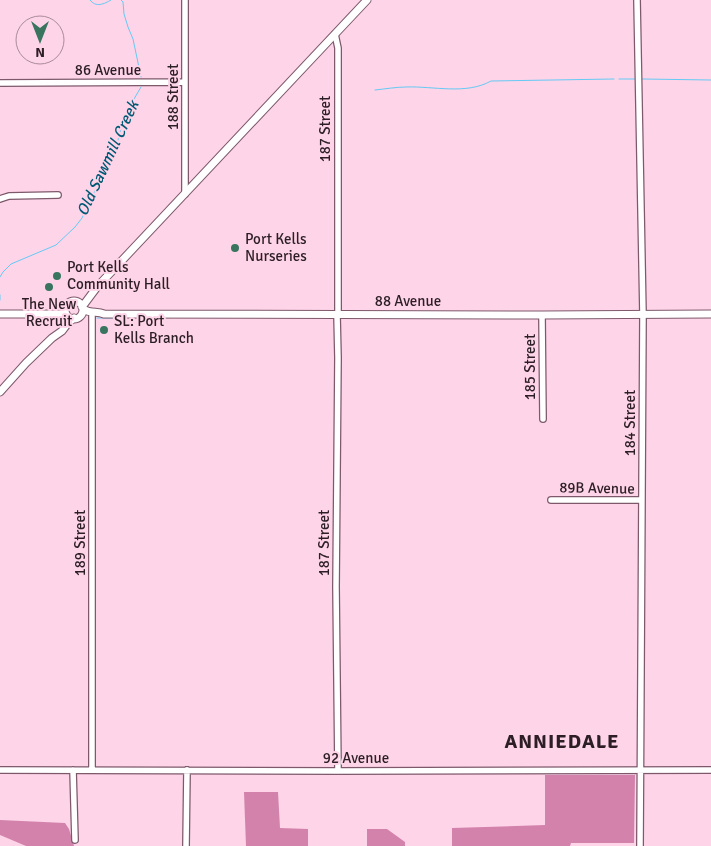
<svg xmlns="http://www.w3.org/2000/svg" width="711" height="846" font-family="Signika,sans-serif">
<rect width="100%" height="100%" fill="#fed4e8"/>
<path fill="#d382ac" d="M 545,775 L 635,775 L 634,843 L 571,843 L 570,846 L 452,846 L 452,828 L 545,825 Z
M 244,792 L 278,792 L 280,828 L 308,829 L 308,846 L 246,846 Z
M 0,820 L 65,823 L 69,829 L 74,846 L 26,846 L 0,835 Z
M 367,829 L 387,829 L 405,842 L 405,846 L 367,846 Z"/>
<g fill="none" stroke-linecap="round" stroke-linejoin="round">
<path stroke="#64caf4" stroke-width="1" d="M 90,0 C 96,8 104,4 111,0
M 121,0 L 123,2 L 124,14 L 128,27 L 133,39 L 141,77
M 619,79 L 635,79
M 642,79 L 711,80
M 375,90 C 385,89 396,87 406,87 C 434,86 466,95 491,81 L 614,79
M 0,277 L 3,272 L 11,264 L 56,245 L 75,227 L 82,218 L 99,182 L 118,140 L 122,124 L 127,111 L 141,87
M 0,295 L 0,300
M 97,318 L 121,318"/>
<defs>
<path id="minor" d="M 185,0 L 185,194
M 637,0 L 643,315 L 640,846
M 335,34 L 338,48 L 338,315
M 0,83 L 185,82
M 0,199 L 9,196 L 58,195
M 337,315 L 338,358 L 336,587 L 338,771
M 542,315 L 543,419
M 92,316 L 92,770
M 551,500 L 642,500
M 0,770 L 338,771 L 711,770
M 73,770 L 75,840
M 186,846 L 187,770"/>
<path id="major" d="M65 310a9 9 0 1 1 18 0a9 9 0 1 1-18 0Z
M 82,307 L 97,287 L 367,0
M 83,309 C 91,314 97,311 104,314 L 542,315 L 711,314
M 0,314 L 66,314
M 0,392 L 26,363 L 52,338 L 62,331 L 68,323 L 74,318"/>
</defs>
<use href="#minor" stroke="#7d596b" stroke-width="8"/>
<use href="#major" stroke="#7d596b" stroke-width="9"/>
<use href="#minor" stroke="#fff" stroke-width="5.5"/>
<use href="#major" stroke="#fff" stroke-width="7"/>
</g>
<g fill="#38745e" stroke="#fed4e8" stroke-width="2">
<circle cx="235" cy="248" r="5"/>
<circle cx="57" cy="276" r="5"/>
<circle cx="49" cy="287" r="5"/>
<circle cx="104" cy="330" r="5"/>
</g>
<g text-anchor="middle" stroke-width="4" stroke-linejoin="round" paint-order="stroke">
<g font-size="15" fill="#2d1e25" stroke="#fed4e8">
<text x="108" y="75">86 Avenue</text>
<text transform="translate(173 97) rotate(-90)" y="5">188 Street</text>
<text transform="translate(325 129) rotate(-90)" y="5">187 Street</text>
<text x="408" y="306">88 Avenue</text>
<text transform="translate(530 367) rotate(-90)" y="5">185 Street</text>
<text transform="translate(630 423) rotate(-90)" y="5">184 Street</text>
<text transform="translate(597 488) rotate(1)" y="5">89B Avenue</text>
<text transform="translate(80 543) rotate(-90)" y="5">189 Street</text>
<text transform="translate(324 543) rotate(-90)" y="5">187 Street</text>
<text x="356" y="763">92 Avenue</text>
</g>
<g font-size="15" fill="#2d1e25" stroke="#fed4e8" text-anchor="start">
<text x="245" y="244">Port Kells<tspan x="245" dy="17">Nurseries</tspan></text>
<text x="67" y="272">Port Kells<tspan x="67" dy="17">Community Hall</tspan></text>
<text x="49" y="309" text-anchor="middle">The New<tspan x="49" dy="17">Recruit</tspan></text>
<text x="114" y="326">SL: Port<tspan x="114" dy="17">Kells Branch</tspan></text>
</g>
<g font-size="16" font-style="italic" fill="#005975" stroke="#fed4e8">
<text transform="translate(107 158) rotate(-65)" y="6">Old Sawmill Creek</text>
</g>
<g font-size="20" font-weight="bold" letter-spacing="1" fill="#2d1e25" stroke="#fed4e8">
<text x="562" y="748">ANNIEDALE</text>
</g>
</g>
<g transform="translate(40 40) rotate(180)"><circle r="24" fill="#fed4e8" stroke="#aa8b9a"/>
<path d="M0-4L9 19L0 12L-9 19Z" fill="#38745e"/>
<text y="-8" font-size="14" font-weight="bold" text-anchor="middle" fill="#2d1e25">N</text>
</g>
</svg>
